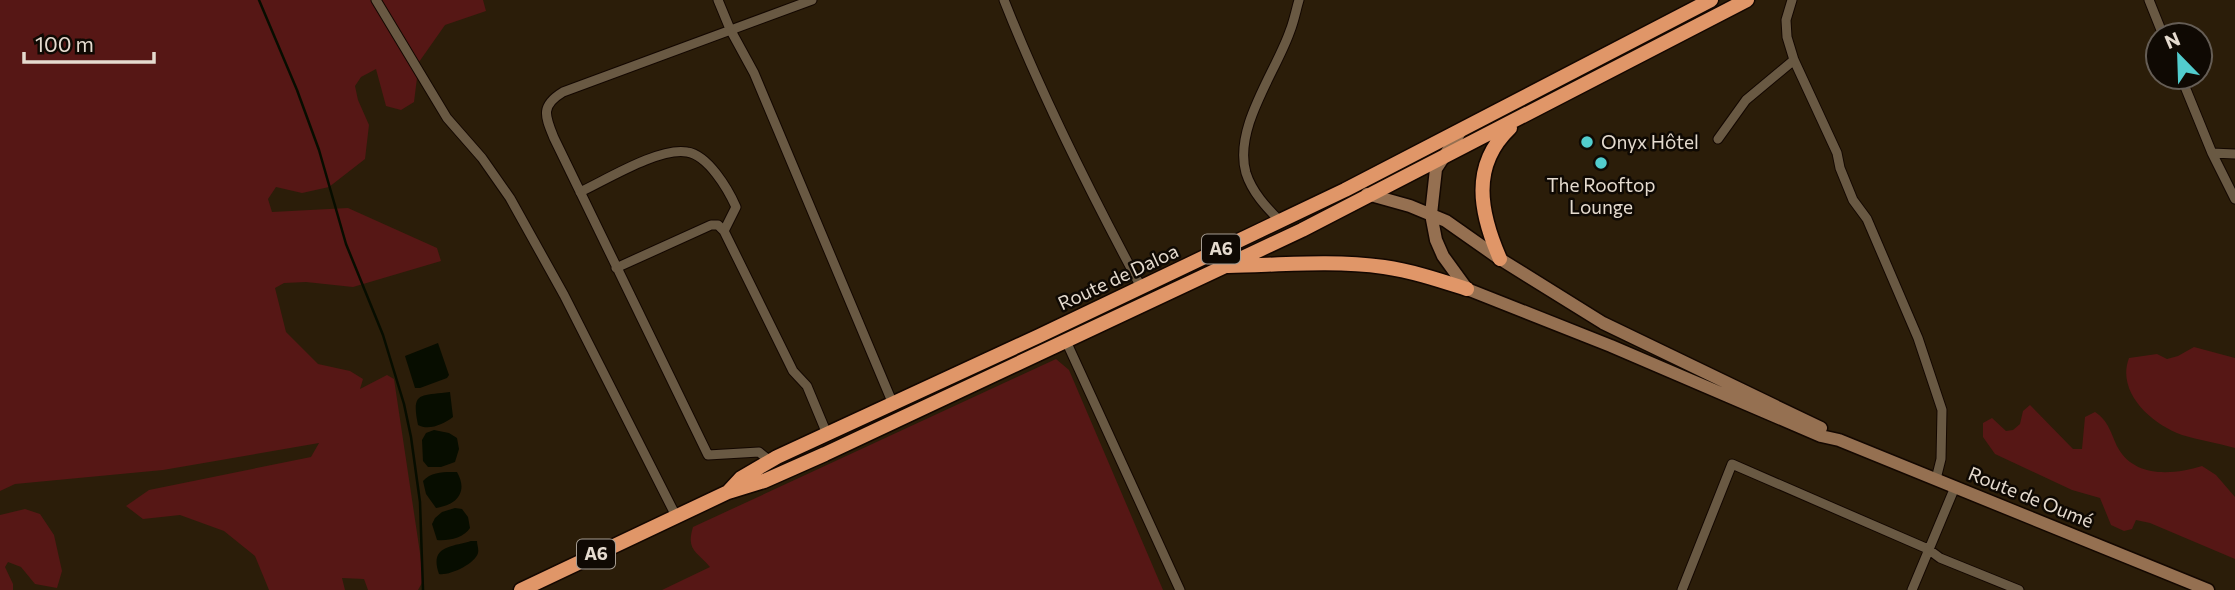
<svg xmlns="http://www.w3.org/2000/svg" width="2235" height="590" font-family="Commissioner,sans-serif">
<rect width="100%" height="100%" fill="#2b1d09"/>
<path fill="#561715" d="M 0,0 L 483,0 L 486,11 L 445,25 L 419,62 L 414,102 L 401,110 L 386,106 L 376,69 L 361,77 L 355,86 L 358,100 L 369,125 L 365,159 L 329,187 L 302,193 L 276,187 L 268,199 L 272,212 L 348,208 L 437,248 L 441,261 L 353,287 L 306,282 L 284,283 L 275,288 L 286,332 L 318,364 L 350,371 L 363,379 L 360,389 L 387,375 L 394,379 L 420,553 L 423,581 L 418,590 L 368,590 L 364,579 L 342,578 L 345,590 L 269,590 L 255,556 L 224,531 L 180,515 L 143,519 L 126,506 L 149,490 L 311,457 L 319,443 L 163,470 L 15,484 L 0,491 Z
M 2194,347 L 2235,358 L 2235,448 C 2217,443 2199,440 2182,435 C 2151,424 2116,392 2129,358 L 2157,354 L 2167,359 L 2178,356 Z
M 1056,359 L 1069,370 L 1163,590 L 662,590 L 710,567 C 696,551 686,550 693,527 Z
M 2030,405 L 2073,449 L 2082,449 L 2085,417 L 2095,412 C 2109,421 2111,434 2118,448 C 2135,478 2173,475 2202,466 L 2216,475 L 2235,497 L 2235,559 L 2150,523 L 2136,520 L 2132,529 L 2124,531 L 2111,525 L 2100,498 L 2072,490 L 1995,454 L 1983,437 L 1983,423 L 1992,418 L 2006,431 L 2013,430 L 2020,424 L 2023,411 Z
M 25,509 L 40,514 L 54,535 L 62,571 L 57,588 L 35,584 L 21,567 L 8,562 L 5,567 L 13,584 L 13,590 L 0,590 L 0,515 Z"/>
<path fill="#070d00" d="M 438,343 L 449,375 L 447,378 L 420,388 L 415,388 L 405,356 Z
M 450,392 L 453,417 C 444,424 429,431 418,425 C 411,391 420,396 450,392 Z
M 434,430 L 449,433 L 457,438 L 459,449 L 455,462 L 441,467 L 428,467 L 423,461 L 422,440 L 426,433 Z
M 457,472 C 468,491 458,505 436,508 L 426,494 L 423,481 C 432,471 445,472 457,472 Z
M 455,508 L 462,509 L 468,517 L 470,528 C 464,538 448,541 437,540 L 432,524 L 435,518 L 442,512 Z
M 471,541 L 477,541 C 477,545 479,549 478,553 C 475,564 449,576 439,574 C 429,546 451,547 471,541 Z"/>
<g fill="none" stroke-linecap="round" stroke-linejoin="round">
<path stroke="#070d00" stroke-width="2.5" d="M 259,0 L 297,90 L 319,150 L 346,244 L 383,335 L 404,404 L 411,437 L 420,502 L 423,590"/>
<defs>
<path id="minor" d="M 376,0 L 447,118 L 482,158 L 510,198 L 564,295 L 676,516
M 718,0 L 730,29 L 754,73 L 893,404
M 1004,0 C 1043,99 1091,194 1141,287
M 1792,0 L 1786,20 L 1787,37 L 1794,60 L 1837,153 L 1840,168 L 1853,200 L 1867,219 L 1918,338 L 1942,410 L 1941,459 L 1936,479
M 2149,0 L 2163,35
M 2181,77 L 2212,153 L 2235,199
M 1718,139 L 1746,100 L 1794,60
M 2212,153 L 2235,154
M 580,192 C 606,180 659,147 687,152 C 708,155 728,189 736,207 L 724,231
M 1280,221 C 1266,207 1252,192 1246,173 C 1233,128 1276,72 1290,31 C 1294,21 1296,10 1299,0
M 616,268 L 711,225 L 718,225 L 724,231 L 793,371 L 807,386 L 827,434
M 1066,341 L 1180,590
M 770,461 L 759,452 L 708,455 L 554,138 C 545,116 540,106 563,92 L 812,0
M 1682,590 L 1732,464 L 1928,549 L 1940,558 L 2019,590
M 1912,590 L 1955,487"/>
<path id="secondary" d="M 1460,132 L 1436,169 L 1431,214 L 1436,240 L 1443,256 L 1467,289 L 1611,346 L 1821,436 L 1839,440 L 2208,590
M 1367,194 L 1410,206 L 1446,221 L 1500,259 L 1603,323 L 1821,428"/>
<path id="trunk" d="M 1500,259 C 1480,213 1470,166 1510,128
M 1228,266 C 1280,265 1332,260 1384,267 C 1412,271 1439,280 1467,289
M 728,492 L 741,478 L 777,457 L 1039,336 L 1345,190 L 1711,0
M 521,590 L 728,492 L 764,481 L 825,454 L 1302,230 L 1747,0"/>
</defs>
<use href="#minor" stroke="#130700" stroke-width="11"/>
<use href="#secondary" stroke="#130700" stroke-width="15"/>
<use href="#trunk" stroke="#130700" stroke-width="17"/>
<use href="#minor" stroke="#695943" stroke-width="9"/>
<use href="#secondary" stroke="#957051" stroke-width="12"/>
<use href="#trunk" stroke="#e09668" stroke-width="14"/>
</g>
<g fill="#52cdce" stroke="#0f0903" stroke-width="2.5">
<circle cx="1587" cy="142" r="7"/>
<circle cx="1601" cy="163" r="7"/>
</g>
<g text-anchor="middle" stroke-width="5" stroke-linejoin="round" paint-order="stroke">
<g fill="#0f0903" stroke="#a59c92" stroke-width="2">
<rect x="1202" y="234.5" width="38" height="29" rx="5"/>
<rect x="577" y="539.5" width="38" height="29" rx="5"/>
</g>
<g font-size="18" font-weight="bold" fill="#e5dbcf">
<text x="1221" y="255">A6</text>
<text x="596" y="560">A6</text>
</g>
<g font-size="19" fill="#e5dbcf" stroke="#0f0903" text-anchor="start">
<text x="1601" y="149">Onyx Hôtel</text>
<text x="1601" y="192" text-anchor="middle">The Rooftop<tspan x="1601" dy="22">Lounge</tspan></text>
</g>
<g font-size="19" fill="#e5dbcf" stroke="#0f0903">
<text transform="translate(1118 277) rotate(-25)" y="7">Route de Daloa</text>
<text transform="translate(2031 497) rotate(22)" y="7">Route de Oumé</text>
</g>
</g>
<g transform="translate(2179 56) rotate(337)"><circle r="33" fill="#0f0903" stroke="#655d55" stroke-width="2"/>
<path d="M0-5L12 26L0 18L-12 26Z" fill="#52cdce"/>
<text y="-10" font-size="19" font-weight="bold" text-anchor="middle" fill="#e5dbcf">N</text>
</g>
<path d="M24 52v10h130v-10" fill="none" stroke="#e5dbcf" stroke-width="3.5"/>
<text x="35" y="52" font-size="21" fill="#e5dbcf" stroke="#0f0903" stroke-width="5" paint-order="stroke">100 m</text>
</svg>
